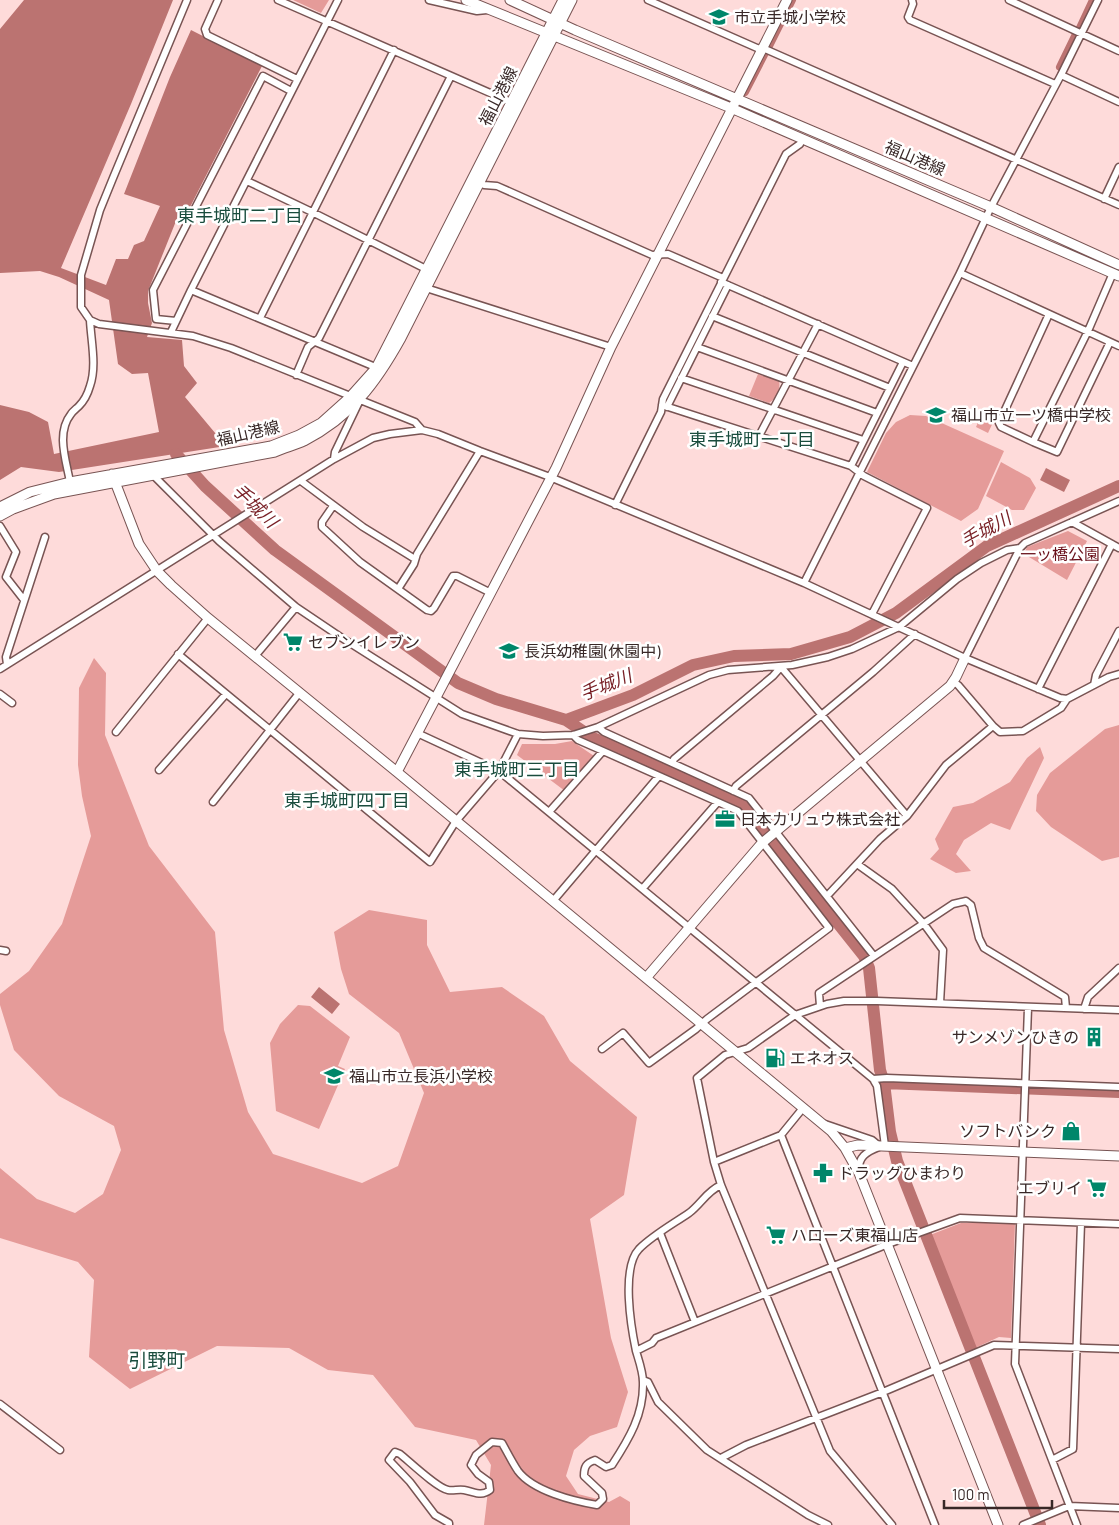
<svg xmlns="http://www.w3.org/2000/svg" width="1119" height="1525" font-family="Barlow,'Noto Sans JP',sans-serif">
<rect width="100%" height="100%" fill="#fedbda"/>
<path fill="#e59b99" d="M 293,0 L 329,0 L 321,13 Z
M 758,374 L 779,381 C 781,389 776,399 769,403 L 749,396 Z
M 984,409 L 997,414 L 988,433 L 976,427 Z
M 910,415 L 926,416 L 1004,451 L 978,509 L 961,521 L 867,472 L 886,433 L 896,422 Z
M 1001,462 L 1030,478 L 1036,488 L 1024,510 L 1012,510 L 986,496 Z
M 1068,531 L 1087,541 L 1067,580 L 1024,554 L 1027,547 Z
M 94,658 L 106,673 L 105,735 L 149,846 L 215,932 L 224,1030 L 248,1112 L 273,1154 L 362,1183 L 398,1166 L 424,1093 L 399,1033 L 349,994 L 341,969 L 334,932 L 369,910 L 427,920 L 427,945 L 450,992 L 502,987 L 544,1016 L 570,1061 L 637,1117 L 624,1195 L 590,1219 L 611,1338 L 628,1392 L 617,1427 L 590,1436 L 574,1450 L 566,1476 L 578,1494 L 609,1502 L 620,1496 L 630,1502 L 630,1525 L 484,1525 L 491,1465 L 476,1440 L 415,1427 L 373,1375 L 328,1370 L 289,1348 L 217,1346 L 130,1389 L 89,1357 L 94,1280 L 78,1262 L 0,1238 L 0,1168 L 37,1199 L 75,1213 L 103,1194 L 121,1150 L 114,1126 L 59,1096 L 14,1050 L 0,1005 L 0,994 L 29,971 L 62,924 L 91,836 L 82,796 L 78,765 L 79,688 Z
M 1119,725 L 1119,857 L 1102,861 L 1051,827 L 1036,811 L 1037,795 L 1050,773 L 1105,729 Z
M 572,741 L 594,756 L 565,791 L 517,755 L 522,744 L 555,744 Z
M 1040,747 L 1044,758 L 1010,830 L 991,823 L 964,840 L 956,854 L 971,871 L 956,873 L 930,859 L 939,849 L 935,839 L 953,807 L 973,803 L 1010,782 L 1027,758 Z
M 298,1005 L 310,1006 L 350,1037 L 338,1066 L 345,1069 L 319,1129 L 276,1111 L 270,1043 L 280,1024 Z
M 961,1223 L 1015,1223 L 1011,1338 L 999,1337 L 975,1348 L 930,1235 Z"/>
<path fill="#bb7371" d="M 24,0 L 173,0 L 131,104 L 61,268 L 106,285 L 116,259 L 128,259 L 134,245 L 144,241 L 160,206 L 124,194 L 170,77 L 191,30 L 262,66 L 188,211 L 178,216 L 148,291 L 148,303 L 152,323 L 147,337 L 182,340 L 184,366 L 197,383 L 185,397 L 226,446 L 59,472 L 21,467 L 0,480 L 0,405 L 29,412 L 48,422 L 54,454 L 159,432 L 148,373 L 132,374 L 118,364 L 109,300 L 59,277 L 40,271 L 0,273 L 0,29 Z
M 1046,468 L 1070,480 L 1064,492 L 1040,480 Z
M 319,987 L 340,1004 L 332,1014 L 311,997 Z"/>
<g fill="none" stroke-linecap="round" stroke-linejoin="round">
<path stroke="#bb7371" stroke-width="8" d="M 1080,28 L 1093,0
M 768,48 L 792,0
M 1060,67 L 1076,34
M 745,92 L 766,51"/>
<path stroke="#bb7371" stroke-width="12" d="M 176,454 L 205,486 L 275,550 L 458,683 L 496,699 L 566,720 L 593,738 L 743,804 L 864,956 L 869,968 L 880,1070 L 884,1083 L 890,1132 L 897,1161 L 1040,1525
M 566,720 L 633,695 L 693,665 L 734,656 L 791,654 L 850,637 L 896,613 L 987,546 L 1119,486
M 884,1083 L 1119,1092"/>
<defs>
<path id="street" d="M 187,0 L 113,178 L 100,210 L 81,275 L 81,307 L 90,320 L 99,324 L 193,336 L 231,348 L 415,422 L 422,430 L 438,434 L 480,451 L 550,477 L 804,583 L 965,658 L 1060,698 L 1067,699 L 1109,677 L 1119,674
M 218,0 L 205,29 L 207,35 L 297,79
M 278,0 L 513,103
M 429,0 L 477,11 L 487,10
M 648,0 L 757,48 L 765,49 L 1119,205
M 912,0 L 913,4 L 908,17 L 910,20 L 1055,84
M 1009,0 L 1119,51
M 1061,75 L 1119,102
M 247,181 L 312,212 L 430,271
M 479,182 L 484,185 L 497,186 L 652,255 L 668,254 L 723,278
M 1104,199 L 1119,167
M 960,273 L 1119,346
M 721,282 L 913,366
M 426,288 L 611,347
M 191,290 L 380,369
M 1049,314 L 999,423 L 1001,427 L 1033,442 L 1057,452 L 1110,342
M 712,316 L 890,388
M 260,318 L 394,50
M 176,321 L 156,319 L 153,290 L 263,76 L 291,91
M 171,332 L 191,290 L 338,0
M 697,347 L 877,413
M 296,375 L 308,347 L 319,338 L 451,76
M 681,378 L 863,440
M 662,405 L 851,466 L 864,476 L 927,508 L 872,614
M 667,407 L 728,285
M 759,436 L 818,324
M 1033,442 L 1088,331 L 1113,273
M 334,459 L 335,452 L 359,402
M 851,466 L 903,362
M 153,475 L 219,541 L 296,607 L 342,638 L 462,714 L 518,734 L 543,736 L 573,735 L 598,727 L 604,732 L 749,798 L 874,956
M 301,481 L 363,527 L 415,559
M 70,482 C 66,460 56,433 71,414 C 73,411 76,409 79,406 C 84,401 88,393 90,386 C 97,366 91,341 90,320
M 615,505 L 661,412 L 663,399 L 786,154 L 800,144 L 802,139
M 333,506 L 322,522 L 322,527 L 360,562 L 427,610 L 431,611 L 434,608 L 453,576 L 457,576 L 491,593
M 1072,522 L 1119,548
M 0,526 L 16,552 L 6,577 L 24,600
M 804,583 L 960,273 L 991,207 L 1061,75 L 1098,0
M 398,589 L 414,564 L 417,554 L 480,451
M 178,654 L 430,862 L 456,821 L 499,771 L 518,734
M 255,656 L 296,607
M 965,658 L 1020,548 L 1025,543 L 1119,501
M 7,664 L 6,657 L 45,537
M 0,669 L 334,459 L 373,438 L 390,434 L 422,430
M 953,682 L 958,685 L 993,726
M 1094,685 L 1096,675 L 1119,631
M 1038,689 L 1112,544
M 0,694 L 12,703
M 598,727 L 709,675 L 728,670 L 792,665 L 828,657 L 852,649 L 899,627 L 957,579 L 981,563 L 1007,550 L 1020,548
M 116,732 L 208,618
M 417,733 L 499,771 L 873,1079 L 877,1086 L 885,1146
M 573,735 L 578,740 L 603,751 L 738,811 L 829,928 L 707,1019 L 696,1029 L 649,1063 L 623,1033 L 602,1049
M 672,763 L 674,759 L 773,676 L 781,667 L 907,816
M 159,770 L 226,694
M 733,791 L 736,786 L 873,672 L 915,634
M 213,802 L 300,692
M 549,812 L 603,751
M 857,864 L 892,889 L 924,924 L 943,950 L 940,1003
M 643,888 L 717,803
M 827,896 L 880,839 L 907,816 L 946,765 L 993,726 L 1000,732 L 1023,731 L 1061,708 L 1067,699
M 553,901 L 659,776
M 0,950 L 6,951
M 820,1006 L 819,993 L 953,904 L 966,901 L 971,905 L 979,938 L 984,948 L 1065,997 L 1066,1008
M 1028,1008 L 1015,1364 L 1077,1525
M 1084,1009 L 1088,997 L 1119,968
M 873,1079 L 887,1078 L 1119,1087
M 825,1124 L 872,1140 L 878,1145
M 781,1135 L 935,1525
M 714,1162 L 781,1135 L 803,1108
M 859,1171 C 858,1157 866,1152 879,1147
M 660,1233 L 695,1322
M 636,1351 C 631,1327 621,1268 639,1249 C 653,1235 673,1224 689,1213 C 701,1204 707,1191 721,1185
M 643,1380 L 648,1382 L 658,1402 L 707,1450 L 808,1515 L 828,1525
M 0,1404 L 60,1450
M 721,1458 L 746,1445 L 883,1392 L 994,1345 L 1119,1349
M 1052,1460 L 1073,1449 L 1081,1223
M 449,1525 L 449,1523 L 435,1515 L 410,1482 L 389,1460 L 395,1452 L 400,1454 C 410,1462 437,1488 448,1490 C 453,1491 459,1489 464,1490 C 475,1492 481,1497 490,1490 L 489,1482 L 478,1474 L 471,1465 L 476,1455 L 492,1442 L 502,1443 C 507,1452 512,1462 518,1471 C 533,1491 573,1501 597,1505 L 603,1499 L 602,1493 L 584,1476 C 584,1467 586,1463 595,1460 L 606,1467 L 612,1465 C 629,1439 644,1414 643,1382 C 643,1372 639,1361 636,1351 L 652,1343 L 656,1338 L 888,1244 L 960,1218 L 1119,1224
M 892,1525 L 830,1451 L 721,1185 L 714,1162 L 697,1078 L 725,1055 L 748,1048 L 795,1015 L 827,1004 L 844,1001 L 877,1001 L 1119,1010
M 1023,1525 L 1069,1506 L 1119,1508"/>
<path id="secondary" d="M 466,0 L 731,108 L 1119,276
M 510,0 L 575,30 L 991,207 L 1119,265
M 112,474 L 139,544 L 157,571 L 171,585 L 208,618 L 397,772 L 831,1131 L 845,1148 L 859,1173 L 998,1525
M 0,507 L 30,492 L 70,482 L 271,446 L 299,435 L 321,423 L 350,397 L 376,368 L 396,329 L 563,0
M 0,516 L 13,509 L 54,494 L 275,452 C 284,448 295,445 304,441 C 351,417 376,383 401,338 L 572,0
M 397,772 L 556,468 L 611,347 L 787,0
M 646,978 L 762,843 L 950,686 L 956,677 L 965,658
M 845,1148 L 858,1145 L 1119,1156"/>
</defs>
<use href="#street" stroke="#785453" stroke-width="9"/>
<use href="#secondary" stroke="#785453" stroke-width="11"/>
<use href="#street" stroke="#fff" stroke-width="6"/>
<use href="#secondary" stroke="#fff" stroke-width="9"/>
</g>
<defs>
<symbol id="school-bare" viewBox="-9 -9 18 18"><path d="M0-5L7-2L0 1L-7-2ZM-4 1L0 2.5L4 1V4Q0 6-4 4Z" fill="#00866a" stroke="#fff" stroke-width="2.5" paint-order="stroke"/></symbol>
<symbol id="supermarket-bare" viewBox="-9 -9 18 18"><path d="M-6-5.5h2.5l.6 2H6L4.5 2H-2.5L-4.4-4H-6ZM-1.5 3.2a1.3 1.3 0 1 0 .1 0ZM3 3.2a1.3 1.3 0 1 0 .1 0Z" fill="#00866a" stroke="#fff" stroke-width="2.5" paint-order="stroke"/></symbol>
<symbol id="office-bare" viewBox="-9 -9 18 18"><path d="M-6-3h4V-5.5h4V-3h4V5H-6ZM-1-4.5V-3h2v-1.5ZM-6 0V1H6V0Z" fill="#00866a" stroke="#fff" stroke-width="2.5" paint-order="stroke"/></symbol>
<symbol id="building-bare" viewBox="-9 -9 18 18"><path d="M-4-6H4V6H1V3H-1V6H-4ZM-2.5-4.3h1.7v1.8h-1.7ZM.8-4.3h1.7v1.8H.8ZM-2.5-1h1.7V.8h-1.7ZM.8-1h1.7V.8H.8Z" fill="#00866a" stroke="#fff" stroke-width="2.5" paint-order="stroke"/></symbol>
<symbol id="fuel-bare" viewBox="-9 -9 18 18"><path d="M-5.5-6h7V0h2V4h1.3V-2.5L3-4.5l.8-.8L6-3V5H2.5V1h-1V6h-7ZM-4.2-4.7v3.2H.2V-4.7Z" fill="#00866a" stroke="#fff" stroke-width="2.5" paint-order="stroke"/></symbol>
<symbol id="shop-bare" viewBox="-9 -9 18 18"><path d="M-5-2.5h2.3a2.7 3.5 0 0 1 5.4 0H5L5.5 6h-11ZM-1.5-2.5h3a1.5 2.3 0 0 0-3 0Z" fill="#00866a" stroke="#fff" stroke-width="2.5" paint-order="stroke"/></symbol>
<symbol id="pharmacy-bare" viewBox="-9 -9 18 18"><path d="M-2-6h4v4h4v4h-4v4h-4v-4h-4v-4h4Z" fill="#00866a" stroke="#fff" stroke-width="2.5" paint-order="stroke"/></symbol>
</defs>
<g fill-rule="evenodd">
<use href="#school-bare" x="705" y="3" width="28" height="28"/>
<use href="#school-bare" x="922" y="401" width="28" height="28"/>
<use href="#supermarket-bare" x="279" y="628" width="28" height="28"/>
<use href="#school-bare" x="495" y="637" width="28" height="28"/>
<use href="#office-bare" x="711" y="805" width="28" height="28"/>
<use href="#building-bare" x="1080" y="1023" width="28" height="28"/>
<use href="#fuel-bare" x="761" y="1044" width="28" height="28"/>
<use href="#school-bare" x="320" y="1062" width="28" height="28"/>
<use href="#shop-bare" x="1057" y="1117" width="28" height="28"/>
<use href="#pharmacy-bare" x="809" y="1159" width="28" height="28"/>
<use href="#supermarket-bare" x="1083" y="1174" width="28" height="28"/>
<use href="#supermarket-bare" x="762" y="1221" width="28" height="28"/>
</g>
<g text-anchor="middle" stroke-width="5" stroke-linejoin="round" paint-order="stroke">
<g font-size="16" fill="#382827" stroke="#fff" text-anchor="start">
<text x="734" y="23">市立手城小学校</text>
<text x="951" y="421">福山市立一ツ橋中学校</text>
<text x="308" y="648">セブンイレブン</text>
<text x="524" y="657">長浜幼稚園(休園中)</text>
<text x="740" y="825">日本カリュウ株式会社</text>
<text x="1079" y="1043" text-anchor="end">サンメゾンひきの</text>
<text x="790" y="1064">エネオス</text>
<text x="349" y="1082">福山市立長浜小学校</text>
<text x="1056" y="1137" text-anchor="end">ソフトバンク</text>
<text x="838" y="1179">ドラッグひまわり</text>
<text x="1082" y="1194" text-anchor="end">エブリイ</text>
<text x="791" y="1241">ハローズ東福山店</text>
</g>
<g font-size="16" fill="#382827" stroke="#fff">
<text transform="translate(498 96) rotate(-63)" y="6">福山港線</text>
<text transform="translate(915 158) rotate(23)" y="6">福山港線</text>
<text transform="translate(248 433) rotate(-13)" y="6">福山港線</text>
</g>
<g font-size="16" fill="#69101a" stroke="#fff">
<text x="1060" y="560">一ッ橋公園</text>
</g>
<g font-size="18" fill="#194c3d" stroke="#fff">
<text x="240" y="222">東手城町二丁目</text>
<text x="752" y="446">東手城町一丁目</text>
<text x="517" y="776">東手城町三丁目</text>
<text x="347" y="807">東手城町四丁目</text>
</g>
<g font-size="18" font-style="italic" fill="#781f25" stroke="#fff">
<text transform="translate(255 506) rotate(44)" y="6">手城川</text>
<text transform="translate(986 530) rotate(-29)" y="6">手城川</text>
<text transform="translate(606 685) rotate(-22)" y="6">手城川</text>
</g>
<g font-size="19" fill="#194c3d" stroke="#fff">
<text x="157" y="1367">引野町</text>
</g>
</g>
<path d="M944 1500v8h108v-8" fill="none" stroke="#382827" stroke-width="2.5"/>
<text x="952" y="1500" font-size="15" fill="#382827" stroke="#ffffff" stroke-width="4" paint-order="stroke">100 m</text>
</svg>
